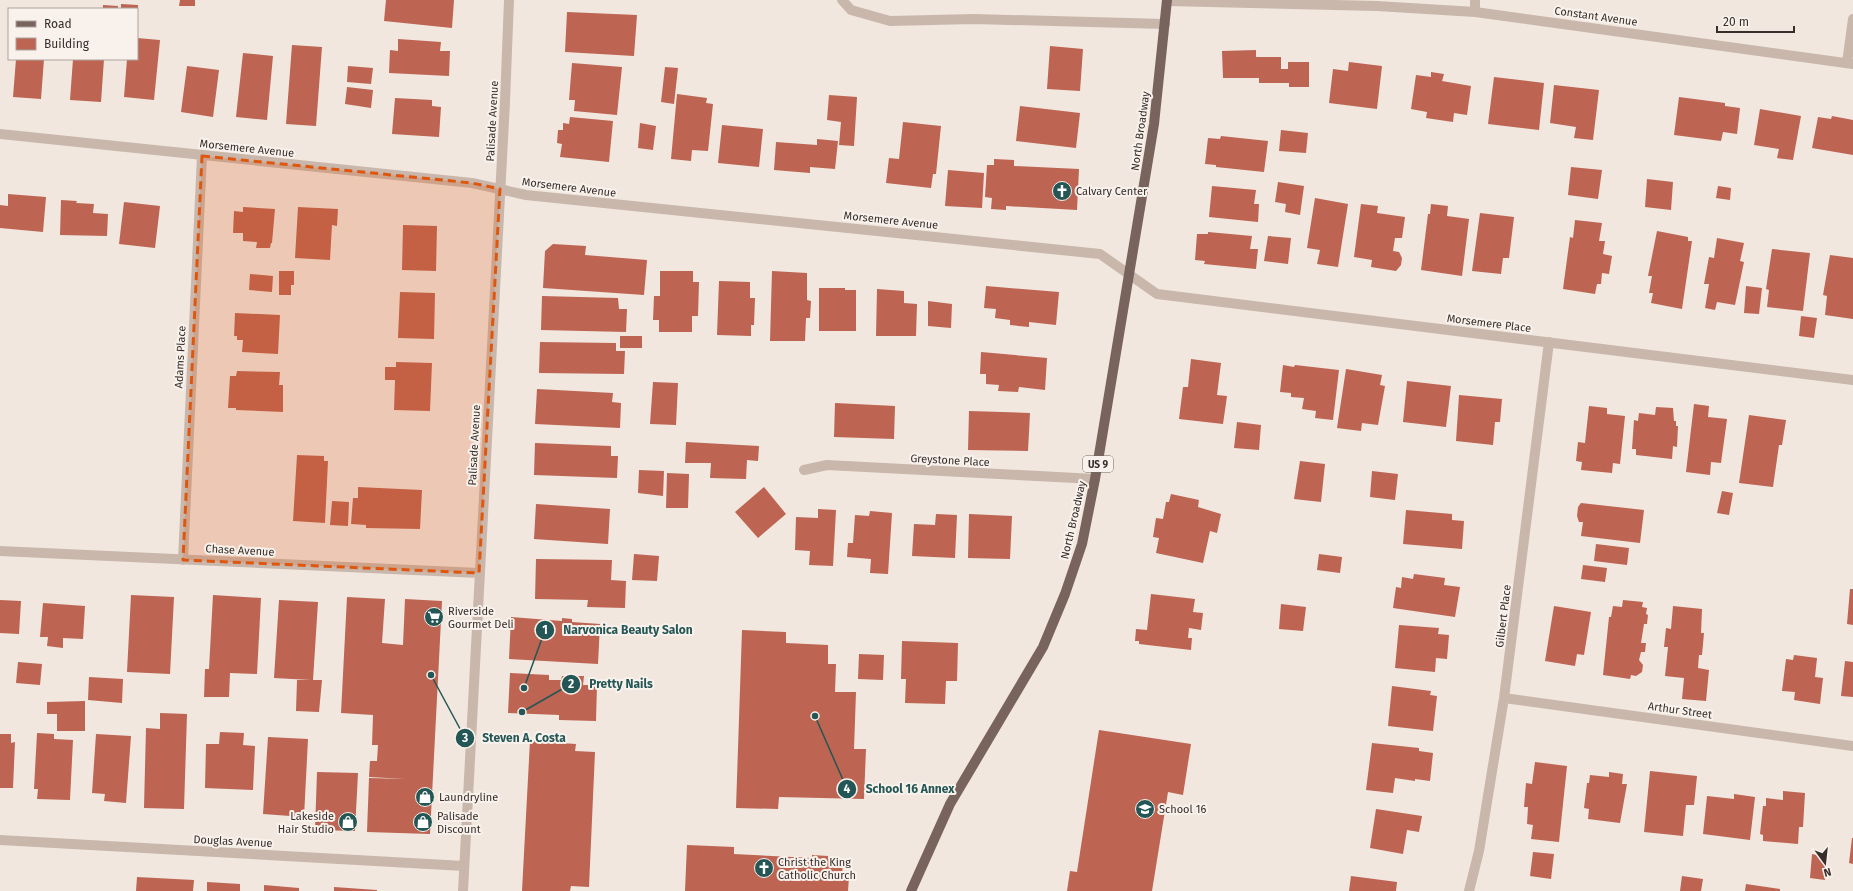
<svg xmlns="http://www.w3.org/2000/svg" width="1853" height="891" font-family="'Fira Sans',sans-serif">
<rect width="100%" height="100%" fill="#f1e7df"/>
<path fill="#bd6452" d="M 180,0 L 195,0 L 195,6 L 179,6 Z
M 386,0 L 454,0 L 452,28 L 384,21 Z
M 121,4 L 138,5 L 138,9 L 121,9 Z
M 103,5 L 118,6 L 118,9 L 103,9 Z
M 567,12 L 637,15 L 634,56 L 565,52 Z
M 137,38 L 160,40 L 154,100 L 124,97 L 127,59 L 137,59 Z
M 398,39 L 441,42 L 440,51 L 450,51 L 449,76 L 389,73 L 390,50 L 398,51 Z
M 292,45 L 322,47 L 316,126 L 286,124 Z
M 1050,46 L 1083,49 L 1080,91 L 1047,89 Z
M 1256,50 L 1256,57 L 1281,57 L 1281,69 L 1288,69 L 1288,62 L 1309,62 L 1309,87 L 1289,87 L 1289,83 L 1259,83 L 1259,78 L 1223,78 L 1222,51 Z
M 243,53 L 273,56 L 267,120 L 236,117 Z
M 16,59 L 44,59 L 41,99 L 13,97 Z
M 73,59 L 104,59 L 101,102 L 70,100 Z
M 1349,62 L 1382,66 L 1377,109 L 1329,103 L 1333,69 L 1348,71 Z
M 572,63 L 622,67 L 617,115 L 574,111 L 575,100 L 569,100 Z
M 187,66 L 219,70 L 213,117 L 181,112 Z
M 348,66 L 373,68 L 371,84 L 347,82 Z
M 665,67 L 678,68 L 674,104 L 661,102 Z
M 1431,72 L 1444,74 L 1442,81 L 1471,86 L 1467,115 L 1454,113 L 1453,122 L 1426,118 L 1427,112 L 1411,109 L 1416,75 L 1431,77 Z
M 1494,77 L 1544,83 L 1539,130 L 1488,124 Z
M 1554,85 L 1599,90 L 1593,140 L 1574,138 L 1576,127 L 1550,123 Z
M 347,87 L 373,90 L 371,108 L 345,104 Z
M 677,94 L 707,98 L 706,103 L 713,104 L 708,151 L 692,150 L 691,161 L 671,159 Z
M 829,95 L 857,97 L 854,146 L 839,145 L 841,122 L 827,120 Z
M 1679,97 L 1725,103 L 1725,106 L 1740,108 L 1737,134 L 1723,132 L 1721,141 L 1674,135 Z
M 395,98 L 432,100 L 432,106 L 441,107 L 439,137 L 392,134 Z
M 1020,106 L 1080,113 L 1076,148 L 1016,141 Z
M 1760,109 L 1801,116 L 1793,160 L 1777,158 L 1779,149 L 1754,145 Z
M 1832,116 L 1853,120 L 1853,155 L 1812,148 L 1818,117 L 1831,119 Z
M 570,117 L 613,121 L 609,162 L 560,157 L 562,144 L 557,143 L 558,130 L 563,130 L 563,123 L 569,124 Z
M 903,122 L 941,126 L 936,174 L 933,174 L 931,188 L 886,183 L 889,158 L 899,159 Z
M 640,123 L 656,126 L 653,150 L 638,148 Z
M 722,125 L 763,129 L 759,167 L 718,163 Z
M 1281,130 L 1308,133 L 1306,153 L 1279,151 Z
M 1221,136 L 1268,141 L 1264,172 L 1216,167 L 1216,165 L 1205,164 L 1208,138 L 1220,139 Z
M 817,139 L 838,141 L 835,169 L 810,167 L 810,173 L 774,170 L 776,142 L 817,145 Z
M 994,159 L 1014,160 L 1014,166 L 1079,169 L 1077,210 L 1006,206 L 1006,210 L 991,209 L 992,198 L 985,197 L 987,165 L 994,165 Z
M 1571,167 L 1602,170 L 1598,199 L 1568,195 Z
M 948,170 L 984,173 L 982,208 L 945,206 Z
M 1647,179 L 1673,182 L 1671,210 L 1645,207 Z
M 1278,182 L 1304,186 L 1300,215 L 1285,212 L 1286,204 L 1275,202 Z
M 1212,186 L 1256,190 L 1254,204 L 1259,204 L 1258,222 L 1209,217 Z
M 1718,186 L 1731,188 L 1730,200 L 1716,198 Z
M 8,194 L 46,197 L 43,232 L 0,228 L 0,205 L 8,206 Z
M 1315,198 L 1348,204 L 1338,267 L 1317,264 L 1320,250 L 1307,248 Z
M 61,200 L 77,201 L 76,203 L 94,204 L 93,213 L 108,214 L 107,236 L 60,235 Z
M 124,202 L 160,206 L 155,248 L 119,244 Z
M 1361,204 L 1378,206 L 1377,213 L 1405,217 L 1402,238 L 1395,238 L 1393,251 L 1399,252 L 1402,258 L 1401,265 L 1396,271 L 1371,267 L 1372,260 L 1354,257 Z
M 1431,204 L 1448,206 L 1447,216 L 1469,219 L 1462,276 L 1421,270 L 1428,214 L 1430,214 Z
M 243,207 L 275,209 L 272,243 L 271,243 L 270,248 L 256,248 L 257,242 L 243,241 L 243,233 L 233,233 L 234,211 L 243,212 Z
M 298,207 L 338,209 L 337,226 L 332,225 L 330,260 L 295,258 Z
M 1480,213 L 1514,217 L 1509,258 L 1503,258 L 1501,274 L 1472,271 Z
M 1575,220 L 1602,223 L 1599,241 L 1605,241 L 1603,254 L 1612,256 L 1609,274 L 1602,273 L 1601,284 L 1597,284 L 1595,294 L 1563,289 L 1570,237 L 1573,238 Z
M 403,225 L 437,226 L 436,271 L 402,270 Z
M 1657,231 L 1688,237 L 1688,241 L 1692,241 L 1682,309 L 1651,303 L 1653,293 L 1649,293 L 1652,276 L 1648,276 Z
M 1208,232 L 1252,236 L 1250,249 L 1258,249 L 1256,269 L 1204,264 L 1205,261 L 1195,260 L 1197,234 L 1208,234 Z
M 1268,236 L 1291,238 L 1288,264 L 1264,261 Z
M 1717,238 L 1744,243 L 1740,261 L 1744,262 L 1735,305 L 1717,302 L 1715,310 L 1705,308 L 1709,284 L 1704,284 L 1709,257 L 1714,258 Z
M 553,244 L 586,246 L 585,255 L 647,260 L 644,295 L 543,288 L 545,251 Z
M 1772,249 L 1810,253 L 1803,311 L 1767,307 L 1769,290 L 1766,289 Z
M 1830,255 L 1853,258 L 1853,319 L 1825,315 L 1827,296 L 1823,295 Z
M 279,271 L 294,271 L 294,285 L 291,285 L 291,295 L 279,295 Z
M 660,271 L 693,271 L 693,282 L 699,282 L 698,316 L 692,316 L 692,332 L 659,332 L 659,320 L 653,320 L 654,296 L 660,296 Z
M 772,271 L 807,273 L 807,300 L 811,301 L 810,318 L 806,318 L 805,341 L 770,341 Z
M 250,274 L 273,276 L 272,292 L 249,290 Z
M 719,281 L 750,282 L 750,298 L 755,298 L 754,325 L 751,325 L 751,336 L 717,335 Z
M 986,286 L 1059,292 L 1056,325 L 1029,322 L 1029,327 L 1010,325 L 1010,320 L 995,318 L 996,309 L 984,308 Z
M 1746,286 L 1762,288 L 1759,314 L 1744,313 Z
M 819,288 L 845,288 L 845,290 L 856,290 L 856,331 L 819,331 Z
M 877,289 L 904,291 L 904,303 L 917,304 L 916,336 L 876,336 Z
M 400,292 L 435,293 L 434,339 L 398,338 Z
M 542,296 L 618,298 L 619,309 L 627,309 L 626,332 L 541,330 Z
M 928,301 L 952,304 L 951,328 L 928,326 Z
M 235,313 L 280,315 L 278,354 L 242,352 L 243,340 L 237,340 L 237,336 L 234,336 Z
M 1801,316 L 1817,318 L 1814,338 L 1799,336 Z
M 620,336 L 642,336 L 642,348 L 620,348 Z
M 540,342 L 616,343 L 616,351 L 625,351 L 624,374 L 539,373 Z
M 981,352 L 1047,358 L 1045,390 L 1019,387 L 1018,392 L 998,391 L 999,385 L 986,384 L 986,374 L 980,374 Z
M 1191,359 L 1221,363 L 1217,395 L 1227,396 L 1223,424 L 1179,419 L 1183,387 L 1188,387 Z
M 396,362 L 432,363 L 430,411 L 394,410 L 395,380 L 385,380 L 385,367 L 396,367 Z
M 1283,365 L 1294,367 L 1295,365 L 1339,370 L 1333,420 L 1315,418 L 1316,411 L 1302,409 L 1304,398 L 1291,397 L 1291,393 L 1280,392 Z
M 1346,369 L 1382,375 L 1380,385 L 1385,386 L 1378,425 L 1362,423 L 1361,431 L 1337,428 Z
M 237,371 L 280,372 L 279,385 L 283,385 L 283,412 L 236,410 L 236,408 L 228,408 L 230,376 L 236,376 Z
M 1407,381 L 1451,386 L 1446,427 L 1403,422 Z
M 653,382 L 678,383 L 676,425 L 650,424 Z
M 537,389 L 613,393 L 612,402 L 621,403 L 620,428 L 535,424 Z
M 1459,395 L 1502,399 L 1500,422 L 1495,422 L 1493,445 L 1456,441 Z
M 835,403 L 895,406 L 894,439 L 834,437 Z
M 1694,404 L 1709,406 L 1708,417 L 1727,419 L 1721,463 L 1711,462 L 1710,475 L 1686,472 Z
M 1589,406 L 1607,408 L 1607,414 L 1625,416 L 1620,464 L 1613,463 L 1612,473 L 1581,470 L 1582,462 L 1576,461 L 1578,442 L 1585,443 Z
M 1656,407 L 1673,408 L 1674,421 L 1676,421 L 1676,426 L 1678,426 L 1677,447 L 1673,446 L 1672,459 L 1636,455 L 1636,449 L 1632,449 L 1634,420 L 1638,421 L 1639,413 L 1655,415 Z
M 969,411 L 1030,413 L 1028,451 L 968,450 Z
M 1749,415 L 1786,420 L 1782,445 L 1779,445 L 1773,487 L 1739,483 Z
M 1237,422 L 1261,425 L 1259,450 L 1234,448 Z
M 686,442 L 759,446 L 758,461 L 747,460 L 746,479 L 710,478 L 711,463 L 685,463 Z
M 535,443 L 611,446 L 611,456 L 618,456 L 617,478 L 534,475 Z
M 297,455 L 324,456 L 324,461 L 328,461 L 325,523 L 293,521 Z
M 1300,461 L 1325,464 L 1321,502 L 1294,499 Z
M 639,470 L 664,471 L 663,496 L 638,493 Z
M 1372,471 L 1398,474 L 1395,500 L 1370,497 Z
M 667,473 L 689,474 L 688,508 L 666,508 Z
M 358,487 L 422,490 L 420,529 L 366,528 L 366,525 L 351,524 L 353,498 L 358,498 Z
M 764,487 L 786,514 L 758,538 L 735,512 Z
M 1722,491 L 1733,493 L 1729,515 L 1717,513 Z
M 1171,494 L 1199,500 L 1198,507 L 1221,514 L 1217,533 L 1210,531 L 1203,563 L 1156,553 L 1159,538 L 1153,537 L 1156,518 L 1163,519 L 1166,502 L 1169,502 Z
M 332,501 L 349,502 L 348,526 L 330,525 Z
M 1581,503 L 1644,510 L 1640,543 L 1581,536 L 1583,522 L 1579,522 L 1577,516 L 1578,507 Z
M 536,504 L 610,509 L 608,544 L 534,539 Z
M 818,509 L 836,510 L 833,566 L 809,565 L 810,551 L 795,550 L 796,517 L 818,518 Z
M 1406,510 L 1452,514 L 1452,520 L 1464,521 L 1462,549 L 1403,544 Z
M 870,511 L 892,513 L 888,574 L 870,573 L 871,559 L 847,557 L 848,543 L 853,543 L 855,515 L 869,516 Z
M 936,514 L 957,515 L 955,558 L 912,556 L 914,524 L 935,525 Z
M 969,514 L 1012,516 L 1010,559 L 968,558 Z
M 1596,544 L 1629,548 L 1627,565 L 1594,561 Z
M 634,554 L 659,556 L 657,581 L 632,580 Z
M 1319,554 L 1342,557 L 1340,573 L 1317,570 Z
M 536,559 L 612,560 L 611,580 L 626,581 L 625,608 L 587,607 L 588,600 L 535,599 Z
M 1583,565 L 1607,568 L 1605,582 L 1581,579 Z
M 1414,574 L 1445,578 L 1444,585 L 1460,587 L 1455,617 L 1393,608 L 1396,587 L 1401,588 L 1402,577 L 1413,579 Z
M 1850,589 L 1853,589 L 1853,625 L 1847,624 Z
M 1151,594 L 1195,599 L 1193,612 L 1203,613 L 1201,630 L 1189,628 L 1188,638 L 1192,638 L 1191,650 L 1139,644 L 1139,641 L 1135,641 L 1136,629 L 1147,630 Z
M 131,595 L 174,597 L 170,674 L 127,672 Z
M 213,595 L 261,598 L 257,674 L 230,673 L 229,697 L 204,697 L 205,669 L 209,669 Z
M 347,597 L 385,599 L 382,643 L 403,645 L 405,599 L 442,601 L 430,834 L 367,832 L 369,778 L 406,779 L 369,777 L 370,761 L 377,761 L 378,745 L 372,745 L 373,715 L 341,713 Z
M 0,600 L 21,601 L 19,634 L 0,633 Z
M 279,600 L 318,602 L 313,680 L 322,680 L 319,712 L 296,711 L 297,680 L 311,680 L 274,678 Z
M 1623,600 L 1643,602 L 1642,607 L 1647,608 L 1646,614 L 1648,615 L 1647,624 L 1644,624 L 1641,643 L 1646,643 L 1645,652 L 1641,652 L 1639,660 L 1643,665 L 1642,672 L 1636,676 L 1631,675 L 1630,679 L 1603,675 L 1609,617 L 1611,617 L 1613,606 L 1622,607 Z
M 43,603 L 85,606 L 83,639 L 63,638 L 63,648 L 47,646 L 48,637 L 40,637 Z
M 1281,604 L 1306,607 L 1303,631 L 1279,629 Z
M 1554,606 L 1591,612 L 1584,655 L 1577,654 L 1575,666 L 1545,661 Z
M 1673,606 L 1702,609 L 1701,633 L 1704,633 L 1702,655 L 1699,655 L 1698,668 L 1709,670 L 1706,701 L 1682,699 L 1684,678 L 1665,676 L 1668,647 L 1664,647 L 1666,628 L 1671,629 Z
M 511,617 L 562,621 L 562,618 L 572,619 L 572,622 L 600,624 L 598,664 L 509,659 Z
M 1399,625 L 1439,628 L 1438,634 L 1449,635 L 1447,659 L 1436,658 L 1435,672 L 1395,668 Z
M 742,630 L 786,632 L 786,643 L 828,645 L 828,664 L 836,664 L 835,692 L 856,692 L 854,749 L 866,749 L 864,799 L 779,797 L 778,809 L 736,808 Z
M 902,641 L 958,643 L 957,681 L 946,681 L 945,704 L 905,703 L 906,679 L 901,679 Z
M 859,654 L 884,655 L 883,680 L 858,679 Z
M 1794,655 L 1817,658 L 1815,677 L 1823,678 L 1820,704 L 1794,700 L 1795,692 L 1782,691 L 1786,659 L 1793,660 Z
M 1845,661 L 1853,662 L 1853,697 L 1841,696 Z
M 18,662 L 42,664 L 40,685 L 16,683 Z
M 510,673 L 549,675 L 549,680 L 561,680 L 562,676 L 584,676 L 583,685 L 597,685 L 596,721 L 559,720 L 559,715 L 508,713 Z
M 89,677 L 123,679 L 122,703 L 88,700 Z
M 1392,686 L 1431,691 L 1430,695 L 1437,696 L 1433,731 L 1388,726 Z
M 85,701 L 85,731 L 57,731 L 57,714 L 47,714 L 47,702 Z
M 160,713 L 187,714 L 184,809 L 144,808 L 146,728 L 160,729 Z
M 1099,730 L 1191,744 L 1183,795 L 1168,792 L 1152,891 L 1067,891 L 1070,871 L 1077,872 Z
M 220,732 L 244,733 L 243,745 L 255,746 L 253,790 L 205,788 L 206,744 L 219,744 Z
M 37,733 L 54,734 L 54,739 L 73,740 L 70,800 L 37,799 L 38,789 L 34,789 Z
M 0,734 L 11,734 L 11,743 L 15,742 L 13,788 L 0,788 Z
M 96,734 L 131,736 L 126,803 L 104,801 L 105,794 L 92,793 Z
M 268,737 L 308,739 L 304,817 L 263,814 Z
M 530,741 L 576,744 L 575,751 L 595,752 L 589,887 L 571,886 L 570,891 L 522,891 Z
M 1372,743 L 1419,748 L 1419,751 L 1433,753 L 1430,781 L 1415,779 L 1415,781 L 1395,778 L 1393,793 L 1366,790 Z
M 1535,762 L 1567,766 L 1559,842 L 1531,839 L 1533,825 L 1527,824 L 1528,807 L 1524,807 L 1526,783 L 1532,784 Z
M 1650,771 L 1697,776 L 1694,805 L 1686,805 L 1683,836 L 1644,832 Z
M 317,772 L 358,773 L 355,831 L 315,830 Z
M 1609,772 L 1623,774 L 1622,784 L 1627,784 L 1620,823 L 1588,819 L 1589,809 L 1584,808 L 1587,783 L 1589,783 L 1590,775 L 1609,777 Z
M 1783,791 L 1805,793 L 1803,827 L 1799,827 L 1798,844 L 1763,841 L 1763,835 L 1760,834 L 1763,806 L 1766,806 L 1766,798 L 1783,800 Z
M 1734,794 L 1755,797 L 1750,840 L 1703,834 L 1707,796 L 1734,799 Z
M 1376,809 L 1422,816 L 1419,832 L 1407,830 L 1403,854 L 1370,848 Z
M 1852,838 L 1853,838 L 1853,864 L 1849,863 Z
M 687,845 L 734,847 L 734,854 L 812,858 L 812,855 L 828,856 L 828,859 L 843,860 L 842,877 L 849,877 L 848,891 L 685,891 Z
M 1533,852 L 1554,854 L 1551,879 L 1530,876 Z
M 1812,854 L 1827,857 L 1825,880 L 1810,878 Z
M 1351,876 L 1397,882 L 1396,891 L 1349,891 Z
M 1682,876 L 1703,879 L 1701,891 L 1680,891 Z
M 137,877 L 194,880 L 193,891 L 136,891 Z
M 207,882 L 240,884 L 240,891 L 207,891 Z
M 1746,884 L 1780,889 L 1780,891 L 1745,891 Z
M 264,885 L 299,888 L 299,891 L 264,891 Z
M 334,887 L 377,890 L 377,891 L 334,891 Z"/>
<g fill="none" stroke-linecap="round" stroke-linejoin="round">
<path stroke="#c9b7ac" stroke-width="10" d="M 842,0 L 851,10 L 890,21 L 974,19 L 1165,24"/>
<path stroke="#c9b7ac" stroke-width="10" d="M 1475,0 L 1475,12
M 1167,1 L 1377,6 L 1475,12 L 1853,64
M 1847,63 L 1853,19
M 0,134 L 472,183 L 526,195 L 1100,254 L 1157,294 L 1853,380
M 804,470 L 827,465 L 1095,479
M 0,551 L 479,573
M 183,560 L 202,156
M 1504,698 L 1853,746
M 0,840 L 464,866
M 1469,891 L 1479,851 L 1504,698 L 1549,342"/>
<path stroke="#c9b7ac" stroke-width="10" d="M 463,891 L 505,102 L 509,0"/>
<path stroke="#78645d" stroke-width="10" d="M 911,891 L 950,804 L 1043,647 L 1065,594 L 1082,544 L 1095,479 L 1154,124 L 1167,0"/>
</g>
<path fill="#df570e" fill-opacity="0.2" stroke="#df570e" stroke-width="3" stroke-dasharray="8 5" stroke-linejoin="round" d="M 202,156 L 472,183 L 500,189 L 479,573 L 183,560 Z"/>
<defs>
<symbol id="church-disc" viewBox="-11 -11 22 22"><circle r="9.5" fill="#235655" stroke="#f9f2ec"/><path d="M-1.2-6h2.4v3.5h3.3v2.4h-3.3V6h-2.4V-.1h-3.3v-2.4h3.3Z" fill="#fff"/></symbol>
<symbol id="supermarket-disc" viewBox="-11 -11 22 22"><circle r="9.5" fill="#235655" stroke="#f9f2ec"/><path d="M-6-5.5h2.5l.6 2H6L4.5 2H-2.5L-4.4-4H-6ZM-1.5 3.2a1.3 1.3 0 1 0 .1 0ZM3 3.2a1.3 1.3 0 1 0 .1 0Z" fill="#fff"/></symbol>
<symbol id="shop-disc" viewBox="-11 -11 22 22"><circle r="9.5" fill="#235655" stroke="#f9f2ec"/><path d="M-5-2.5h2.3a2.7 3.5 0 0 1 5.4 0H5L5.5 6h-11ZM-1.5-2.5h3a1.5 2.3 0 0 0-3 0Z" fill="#fff"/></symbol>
<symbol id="school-disc" viewBox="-11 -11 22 22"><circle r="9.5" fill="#235655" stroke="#f9f2ec"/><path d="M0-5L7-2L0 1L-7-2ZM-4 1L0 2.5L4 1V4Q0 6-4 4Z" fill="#fff"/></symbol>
</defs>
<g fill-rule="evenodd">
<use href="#church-disc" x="1051" y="180" width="22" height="22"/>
<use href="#supermarket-disc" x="423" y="606" width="22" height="22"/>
<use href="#shop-disc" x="414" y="786" width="22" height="22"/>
<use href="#school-disc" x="1134" y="798" width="22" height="22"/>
<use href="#shop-disc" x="337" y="811" width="22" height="22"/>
<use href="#shop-disc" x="412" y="811" width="22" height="22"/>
<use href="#church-disc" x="753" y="857" width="22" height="22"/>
</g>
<g text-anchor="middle" stroke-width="4" stroke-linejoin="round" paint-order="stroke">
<rect fill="#f9f2ec" stroke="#716864" stroke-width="1" x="1083" y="456" width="30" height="16" rx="3"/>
<g font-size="10" font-weight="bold" fill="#372d2a">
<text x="1098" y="468">US 9</text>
</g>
<g font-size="11" fill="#372d2a" stroke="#f9f2ec">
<text transform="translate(1596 16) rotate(8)" y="4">Constant Avenue</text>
<text transform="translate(492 121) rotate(-87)" y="4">Palisade Avenue</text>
<text transform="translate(1140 131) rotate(-82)" y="4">North Broadway</text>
<text transform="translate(247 148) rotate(6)" y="4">Morsemere Avenue</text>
<text transform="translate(569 187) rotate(7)" y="4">Morsemere Avenue</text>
<text transform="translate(891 220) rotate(6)" y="4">Morsemere Avenue</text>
<text transform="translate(1489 323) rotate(7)" y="4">Morsemere Place</text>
<text transform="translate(180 357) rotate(-87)" y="4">Adams Place</text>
<text transform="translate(474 445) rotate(-87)" y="4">Palisade Avenue</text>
<text transform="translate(950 460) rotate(3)" y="4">Greystone Place</text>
<text transform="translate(1073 520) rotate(-77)" y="4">North Broadway</text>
<text transform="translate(240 550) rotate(3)" y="4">Chase Avenue</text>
<text transform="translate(1503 616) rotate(-83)" y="4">Gilbert Place</text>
<text transform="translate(1680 710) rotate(8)" y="4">Arthur Street</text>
<text transform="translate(233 841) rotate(3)" y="4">Douglas Avenue</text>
</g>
<g font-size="11" fill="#372d2a" stroke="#f9f2ec" text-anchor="start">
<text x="1076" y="195">Calvary Center</text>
<text x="448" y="615">Riverside<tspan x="448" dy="13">Gourmet Deli</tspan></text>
<text x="439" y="801">Laundryline</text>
<text x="1159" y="813">School 16</text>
<text x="334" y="820" text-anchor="end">Lakeside<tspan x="334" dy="13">Hair Studio</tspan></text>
<text x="437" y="820">Palisade<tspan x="437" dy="13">Discount</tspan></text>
<text x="778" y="866">Christ the King<tspan x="778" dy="13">Catholic Church</tspan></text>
</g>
</g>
<path fill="none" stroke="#235655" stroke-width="1.5" d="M524 688L545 630M522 712L571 684M431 675L465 738M815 716L847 789"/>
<g fill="#235655" stroke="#f9f2ec" stroke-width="1.5">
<circle cx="524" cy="688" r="4"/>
<circle cx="522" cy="712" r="4"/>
<circle cx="431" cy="675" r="4"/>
<circle cx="815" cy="716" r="4"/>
<circle cx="545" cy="630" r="10"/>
<circle cx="571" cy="684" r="10"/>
<circle cx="465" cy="738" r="10"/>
<circle cx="847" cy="789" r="10"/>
</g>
<g font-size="12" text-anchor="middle" font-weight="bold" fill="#fff">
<text x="545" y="634">1</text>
<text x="571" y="688">2</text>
<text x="465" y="742">3</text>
<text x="847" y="793">4</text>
</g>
<g font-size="12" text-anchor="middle" font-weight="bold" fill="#235655" stroke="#f9f2ec" stroke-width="4" stroke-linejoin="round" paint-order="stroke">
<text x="628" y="634">Narvonica Beauty Salon</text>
<text x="621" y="688">Pretty Nails</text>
<text x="524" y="742">Steven A. Costa</text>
<text x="910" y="793">School 16 Annex</text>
</g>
<rect x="8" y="8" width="130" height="52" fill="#f9f2ec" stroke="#aba39e"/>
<rect x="16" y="21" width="20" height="6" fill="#78645d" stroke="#aba39e"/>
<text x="44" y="28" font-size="12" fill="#372d2a">Road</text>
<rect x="16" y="38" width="20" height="12" fill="#bd6452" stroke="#aba39e"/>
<text x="44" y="48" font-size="12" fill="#372d2a">Building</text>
<g transform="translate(1825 863) rotate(165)" stroke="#f9f2ec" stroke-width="3" paint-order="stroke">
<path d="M0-3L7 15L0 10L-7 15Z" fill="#372d2a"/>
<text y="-6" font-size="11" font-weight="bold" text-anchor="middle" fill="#372d2a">N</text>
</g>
<path d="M1717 26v6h77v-6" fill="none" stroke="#372d2a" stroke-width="2"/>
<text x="1723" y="26" font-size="12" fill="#372d2a" stroke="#f9f2ec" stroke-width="3" paint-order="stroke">20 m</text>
</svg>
